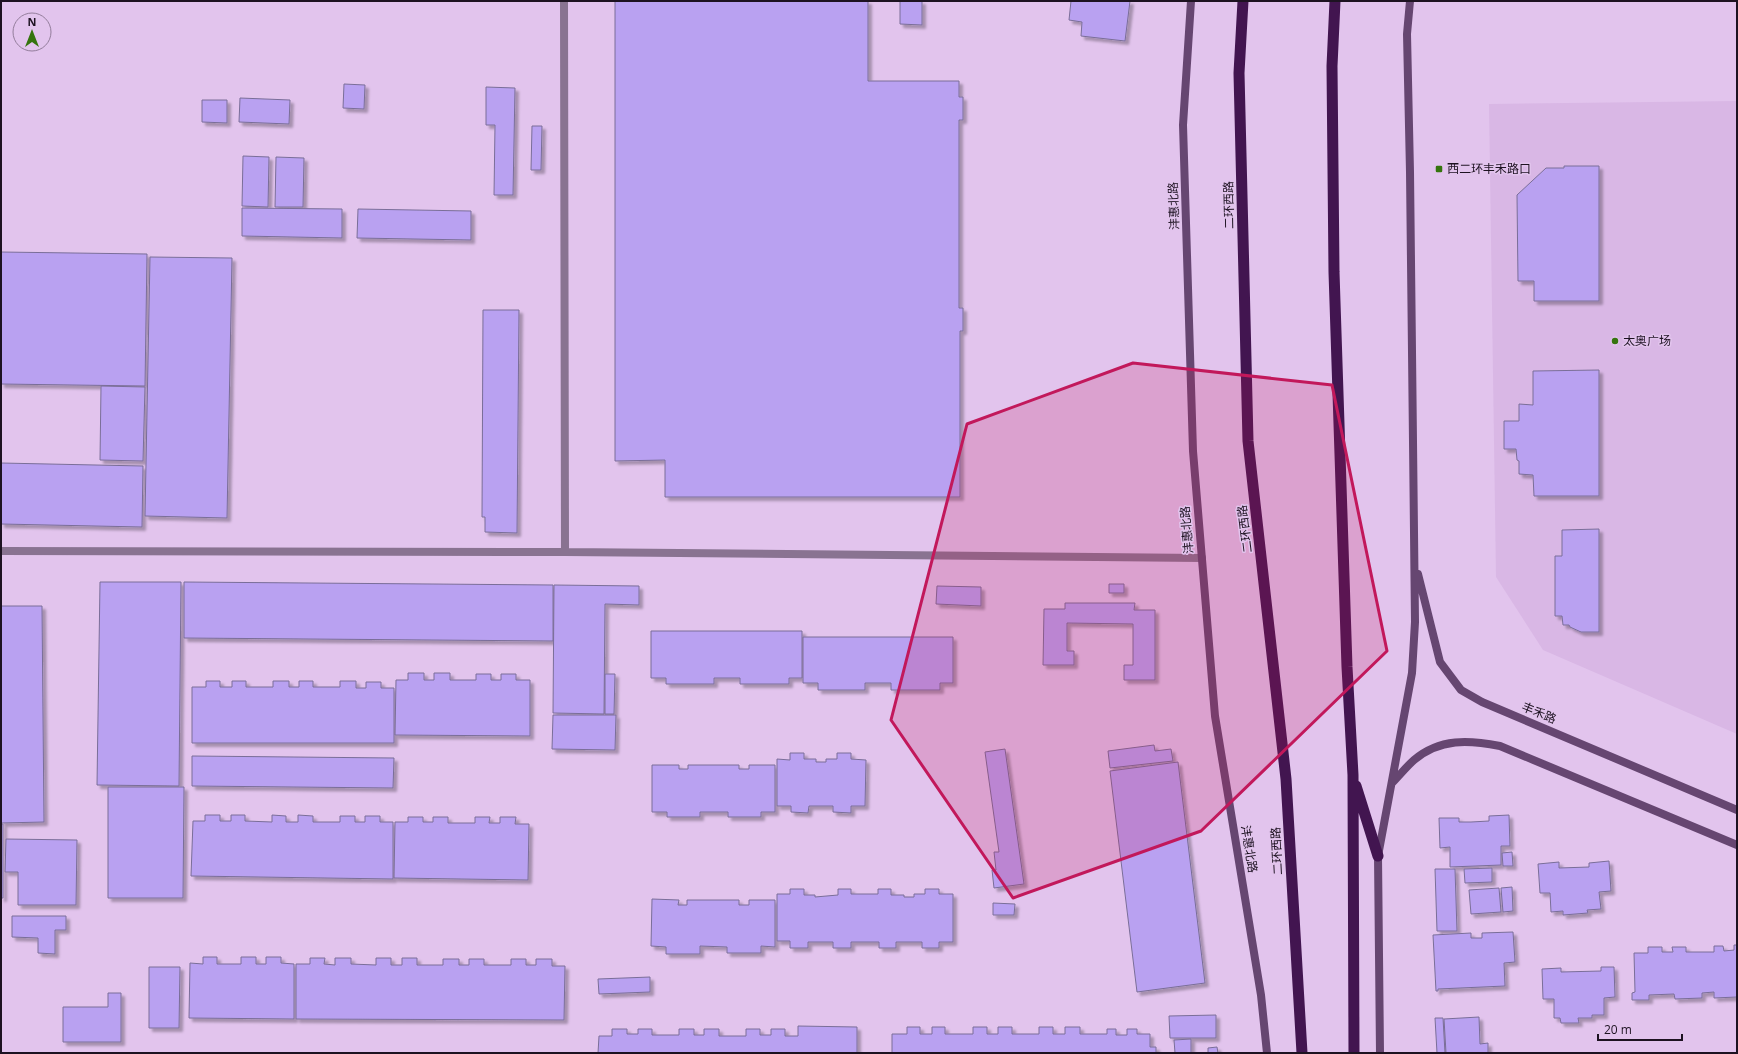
<svg xmlns="http://www.w3.org/2000/svg" width="1738" height="1054" font-family="'Open Sans','Noto Sans SC',sans-serif">
<defs>
<filter id="shadow"><feDropShadow dx="3.5" dy="3.5" stdDeviation="1" flood-color="#0004"/></filter>
</defs>
<rect width="100%" height="100%" fill="#e2c4ed"/>
<path fill="#d9b7e5" d="M 1737,101 L 1737,734 L 1543,650 L 1496,577 L 1489,104 Z"/>
<path fill="#b9a1f1" stroke="#7a6e98" filter="url(#shadow)" d="M 615,1 L 868,1 L 868,81 L 959,81 L 959,97 L 963,97 L 963,120 L 959,120 L 959,308 L 963,308 L 963,331 L 960,331 L 960,497 L 665,497 L 665,460 L 615,461 Z
M 900,1 L 922,1 L 922,25 L 900,24 Z
M 1071,1 L 1130,1 L 1125,41 L 1081,36 L 1082,22 L 1069,20 Z
M 344,84 L 365,85 L 364,109 L 343,108 Z
M 486,87 L 515,88 L 513,195 L 494,195 L 495,125 L 486,125 Z
M 240,98 L 290,100 L 289,124 L 239,122 Z
M 202,100 L 227,100 L 227,123 L 202,122 Z
M 532,126 L 542,126 L 541,170 L 531,170 Z
M 243,156 L 269,157 L 268,207 L 242,206 Z
M 276,157 L 304,158 L 303,207 L 275,207 Z
M 1564,166 L 1599,166 L 1599,301 L 1534,301 L 1534,281 L 1518,281 L 1517,195 L 1546,168 L 1564,168 Z
M 242,208 L 342,209 L 342,238 L 242,236 Z
M 358,209 L 471,211 L 471,240 L 357,238 Z
M 1,252 L 147,254 L 145,386 L 1,384 Z
M 150,257 L 232,258 L 227,518 L 145,516 Z
M 483,310 L 519,310 L 517,533 L 485,532 L 485,517 L 482,517 Z
M 1599,370 L 1599,496 L 1534,496 L 1533,475 L 1519,474 L 1519,461 L 1517,460 L 1516,449 L 1504,449 L 1504,421 L 1519,421 L 1519,404 L 1533,405 L 1533,371 Z
M 101,386 L 145,387 L 143,461 L 100,460 Z
M 1,463 L 143,466 L 142,527 L 1,524 Z
M 1599,529 L 1599,632 L 1581,632 L 1570,627 L 1569,625 L 1563,625 L 1562,616 L 1555,616 L 1555,556 L 1562,556 L 1562,530 Z
M 100,582 L 181,582 L 179,786 L 97,785 Z
M 184,582 L 553,585 L 553,641 L 184,638 Z
M 1109,584 L 1124,584 L 1124,593 L 1109,593 Z
M 554,585 L 639,586 L 639,605 L 605,604 L 604,714 L 553,713 Z
M 937,586 L 981,587 L 981,606 L 936,604 Z
M 1065,603 L 1135,603 L 1134,610 L 1155,610 L 1155,680 L 1124,680 L 1124,665 L 1133,665 L 1133,624 L 1067,623 L 1067,651 L 1074,651 L 1074,665 L 1043,665 L 1044,609 L 1065,609 Z
M 1,606 L 42,606 L 44,822 L 1,823 Z
M 651,631 L 802,631 L 802,678 L 789,678 L 789,684 L 740,684 L 740,678 L 714,678 L 714,684 L 666,684 L 666,678 L 651,678 Z
M 803,637 L 953,637 L 953,683 L 940,683 L 940,690 L 891,690 L 891,683 L 865,683 L 865,690 L 818,690 L 818,683 L 803,683 Z
M 408,673 L 424,673 L 424,680 L 434,680 L 434,673 L 450,673 L 450,680 L 476,680 L 476,674 L 491,674 L 491,680 L 501,680 L 501,674 L 516,674 L 516,680 L 530,680 L 530,736 L 395,735 L 396,680 L 408,680 Z
M 605,674 L 615,674 L 614,714 L 605,714 Z
M 206,681 L 220,681 L 220,687 L 232,687 L 232,681 L 246,681 L 246,687 L 273,687 L 273,681 L 289,681 L 289,687 L 299,687 L 299,681 L 313,681 L 313,687 L 340,687 L 340,681 L 356,681 L 356,688 L 366,688 L 366,682 L 381,682 L 381,688 L 394,688 L 394,743 L 192,743 L 192,687 L 206,687 Z
M 553,715 L 616,715 L 615,750 L 552,749 Z
M 1154,745 L 1155,751 L 1171,749 L 1173,761 L 1110,768 L 1108,751 Z
M 1005,749 L 1024,884 L 994,888 L 992,870 L 996,870 L 994,852 L 999,852 L 985,752 Z
M 790,753 L 804,753 L 804,759 L 816,759 L 816,762 L 826,762 L 826,759 L 837,759 L 837,753 L 851,753 L 851,759 L 866,760 L 865,806 L 851,806 L 851,813 L 833,812 L 833,806 L 809,806 L 808,813 L 791,812 L 791,806 L 777,806 L 777,759 L 790,760 Z
M 192,756 L 394,758 L 393,788 L 192,786 Z
M 1178,762 L 1205,983 L 1137,992 L 1110,771 Z
M 652,765 L 679,765 L 679,769 L 688,769 L 688,765 L 739,765 L 739,769 L 749,769 L 749,765 L 775,765 L 775,812 L 761,812 L 761,817 L 728,817 L 728,812 L 700,812 L 700,817 L 667,817 L 667,812 L 652,812 Z
M 108,787 L 184,787 L 183,898 L 108,898 Z
M 205,815 L 220,815 L 220,821 L 231,821 L 231,815 L 245,815 L 245,821 L 272,822 L 272,815 L 286,816 L 286,822 L 298,822 L 298,815 L 313,816 L 313,822 L 340,822 L 340,816 L 355,816 L 355,822 L 365,822 L 365,816 L 380,816 L 380,822 L 393,822 L 393,879 L 191,876 L 193,821 L 205,821 Z
M 1509,815 L 1510,846 L 1501,846 L 1501,865 L 1450,867 L 1450,847 L 1440,848 L 1439,818 L 1459,818 L 1459,822 L 1471,822 L 1489,821 L 1489,816 Z
M 408,817 L 423,817 L 423,822 L 433,822 L 433,817 L 448,817 L 448,823 L 475,823 L 475,817 L 490,817 L 489,823 L 500,823 L 500,817 L 516,817 L 515,824 L 529,824 L 528,880 L 394,878 L 395,822 L 408,822 Z
M 1,824 L 3,824 L 3,898 L 1,898 Z
M 6,839 L 77,840 L 76,905 L 18,905 L 18,872 L 5,872 Z
M 1512,852 L 1513,866 L 1503,866 L 1502,853 Z
M 1609,861 L 1611,891 L 1599,892 L 1601,909 L 1587,910 L 1588,913 L 1563,915 L 1563,911 L 1551,912 L 1550,893 L 1540,893 L 1538,864 L 1559,862 L 1559,868 L 1589,867 L 1589,863 Z
M 1492,868 L 1492,882 L 1465,883 L 1464,869 Z
M 1435,869 L 1455,869 L 1457,931 L 1437,931 Z
M 1512,887 L 1513,911 L 1503,912 L 1501,888 Z
M 1499,888 L 1501,912 L 1471,914 L 1469,890 Z
M 790,889 L 804,889 L 804,895 L 815,895 L 815,897 L 838,895 L 838,889 L 851,889 L 851,894 L 878,894 L 878,889 L 891,889 L 891,895 L 904,895 L 904,897 L 914,897 L 914,894 L 925,894 L 925,889 L 939,889 L 939,894 L 953,894 L 953,942 L 939,942 L 939,948 L 922,948 L 922,942 L 896,942 L 896,948 L 879,948 L 879,942 L 851,942 L 851,948 L 833,948 L 833,942 L 808,942 L 808,948 L 790,948 L 790,941 L 777,941 L 777,894 L 790,894 Z
M 652,899 L 679,900 L 678,905 L 687,905 L 687,900 L 739,900 L 739,905 L 749,905 L 749,900 L 775,900 L 775,947 L 761,946 L 761,953 L 727,953 L 727,947 L 700,946 L 700,954 L 666,954 L 666,947 L 651,946 Z
M 993,903 L 1015,904 L 1014,915 L 993,915 Z
M 12,916 L 66,916 L 66,930 L 55,930 L 55,954 L 38,953 L 38,938 L 12,937 Z
M 1513,932 L 1515,962 L 1504,963 L 1505,986 L 1438,989 L 1438,991 L 1436,991 L 1433,935 L 1471,933 L 1471,938 L 1482,938 L 1482,933 Z
M 1734,945 L 1737,945 L 1737,997 L 1714,998 L 1714,992 L 1702,993 L 1702,998 L 1675,999 L 1674,994 L 1649,995 L 1649,1000 L 1632,1000 L 1632,993 L 1635,992 L 1634,953 L 1648,953 L 1648,947 L 1662,947 L 1662,952 L 1673,952 L 1672,947 L 1686,947 L 1686,952 L 1714,952 L 1714,946 L 1723,946 L 1724,951 L 1734,950 Z
M 203,957 L 217,957 L 217,964 L 241,964 L 241,957 L 256,957 L 256,964 L 266,964 L 266,957 L 281,957 L 281,963 L 294,964 L 294,1019 L 189,1018 L 190,963 L 203,964 Z
M 310,958 L 325,958 L 324,964 L 335,965 L 335,958 L 351,958 L 351,964 L 376,965 L 376,958 L 391,958 L 391,965 L 402,965 L 402,958 L 417,958 L 417,965 L 443,965 L 443,959 L 459,959 L 459,965 L 469,965 L 469,959 L 484,959 L 484,965 L 511,965 L 511,959 L 526,959 L 526,965 L 536,965 L 536,959 L 552,959 L 552,966 L 565,966 L 564,1020 L 296,1019 L 296,964 L 310,964 Z
M 149,967 L 180,967 L 179,1028 L 149,1028 Z
M 1601,967 L 1614,967 L 1615,997 L 1604,998 L 1604,1015 L 1592,1015 L 1592,1018 L 1578,1018 L 1579,1023 L 1561,1023 L 1560,1018 L 1554,1018 L 1554,999 L 1543,999 L 1542,969 L 1561,968 L 1561,972 L 1601,971 Z
M 650,977 L 650,992 L 599,994 L 598,979 Z
M 108,993 L 121,993 L 121,1042 L 63,1042 L 63,1007 L 108,1007 Z
M 1216,1015 L 1216,1038 L 1170,1038 L 1169,1016 Z
M 1479,1017 L 1480,1044 L 1488,1043 L 1488,1053 L 1446,1053 L 1444,1019 Z
M 1435,1018 L 1443,1018 L 1445,1053 L 1437,1053 Z
M 798,1026 L 857,1027 L 857,1053 L 598,1053 L 599,1036 L 612,1036 L 612,1029 L 627,1029 L 627,1034 L 638,1034 L 638,1029 L 652,1029 L 652,1035 L 679,1035 L 679,1029 L 694,1029 L 694,1035 L 704,1035 L 704,1029 L 719,1029 L 719,1036 L 746,1036 L 746,1029 L 760,1029 L 760,1035 L 771,1035 L 771,1029 L 785,1029 L 785,1036 L 798,1036 Z
M 907,1027 L 920,1027 L 920,1034 L 932,1034 L 932,1027 L 945,1027 L 945,1034 L 973,1034 L 973,1027 L 987,1027 L 987,1034 L 998,1034 L 998,1027 L 1012,1027 L 1012,1034 L 1039,1034 L 1039,1027 L 1053,1027 L 1053,1034 L 1065,1034 L 1065,1027 L 1080,1027 L 1080,1034 L 1107,1034 L 1107,1029 L 1116,1029 L 1116,1035 L 1127,1035 L 1127,1029 L 1137,1029 L 1137,1034 L 1150,1034 L 1150,1047 L 1156,1047 L 1156,1053 L 892,1053 L 892,1034 L 907,1034 Z
M 1191,1039 L 1191,1053 L 1175,1053 L 1174,1040 Z
M 1217,1047 L 1218,1053 L 1208,1053 L 1208,1048 Z"/>
<g fill="none" stroke-linecap="round" stroke-linejoin="round">
<path stroke="#897391" stroke-width="8" d="M 564,1 L 565,552 L 1202,558
M 1,551 L 565,552"/>
<path stroke="#664671" stroke-width="8" d="M 1191,1 L 1183,125 L 1193,451 L 1215,716 L 1261,995 L 1267,1053
M 1418,574 L 1440,662 L 1461,690 L 1482,702 L 1737,810
M 1392,783 C 1399,776 1406,767 1414,760 C 1440,738 1469,740 1500,746 L 1737,845
M 1380,1053 L 1378,856 L 1412,673 L 1415,622 L 1410,172 L 1407,34 L 1410,1"/>
<path stroke="#421550" stroke-width="11" d="M 1243,1 L 1239,73 L 1248,441 L 1286,779 L 1302,1053
M 1335,1 L 1332,66 L 1334,272 L 1347,667 L 1353,775 L 1354,1053
M 1356,786 L 1378,856"/>
</g>
<path fill="#c2185b" fill-opacity="0.2" stroke="#c2185b" stroke-width="3" stroke-linejoin="round" d="M 1133,363 L 1332,385 L 1387,651 L 1201,831 L 1013,898 L 891,720 L 967,424 Z"/>
<g fill="#35740e" stroke="#e2c4ed" stroke-width="1.5">
<rect x="1435" y="165" width="8" height="8" rx="2"/>
<circle cx="1615" cy="341" r="4"/>
</g>
<g text-anchor="middle" stroke-width="3" stroke-linejoin="round" paint-order="stroke">
<g font-size="12" fill="#1d1221" stroke="#e2c4ed" text-anchor="start">
<text x="1447" y="173">西二环丰禾路口</text>
<text x="1623" y="345">太奥广场</text>
</g>
<g font-size="12" fill="#1d1221" stroke="#e2c4ed">
<text transform="translate(1229 205) rotate(-91)" y="4">二环西路</text>
<text transform="translate(1174 206) rotate(-92)" y="4">沣惠北路</text>
<text transform="translate(1245 529) rotate(-97)" y="4">二环西路</text>
<text transform="translate(1187 530) rotate(-95)" y="4">沣惠北路</text>
<text transform="translate(1539 713) rotate(23)" y="4">丰禾路</text>
<text transform="translate(1249 849) rotate(81)" y="4">沣惠北路</text>
<text transform="translate(1277 851) rotate(-93)" y="4">二环西路</text>
</g>
</g>
<rect width="1738" height="1054" fill="none" stroke="#1d1221" stroke-width="4"/>
<g transform="translate(32 32)"><circle r="19" fill="#e2c4ed" stroke="#937d9b"/>
<path d="M0-3L7 15L0 10L-7 15Z" fill="#35740e"/>
<text y="-6" font-size="11" font-weight="bold" text-anchor="middle" fill="#1d1221">N</text>
</g>
<path d="M1598 1034v6h84v-6" fill="none" stroke="#1d1221" stroke-width="2"/>
<text x="1604" y="1034" font-size="12" fill="#1d1221" stroke="#e2c4ed" stroke-width="3" paint-order="stroke">20 m</text>
</svg>
